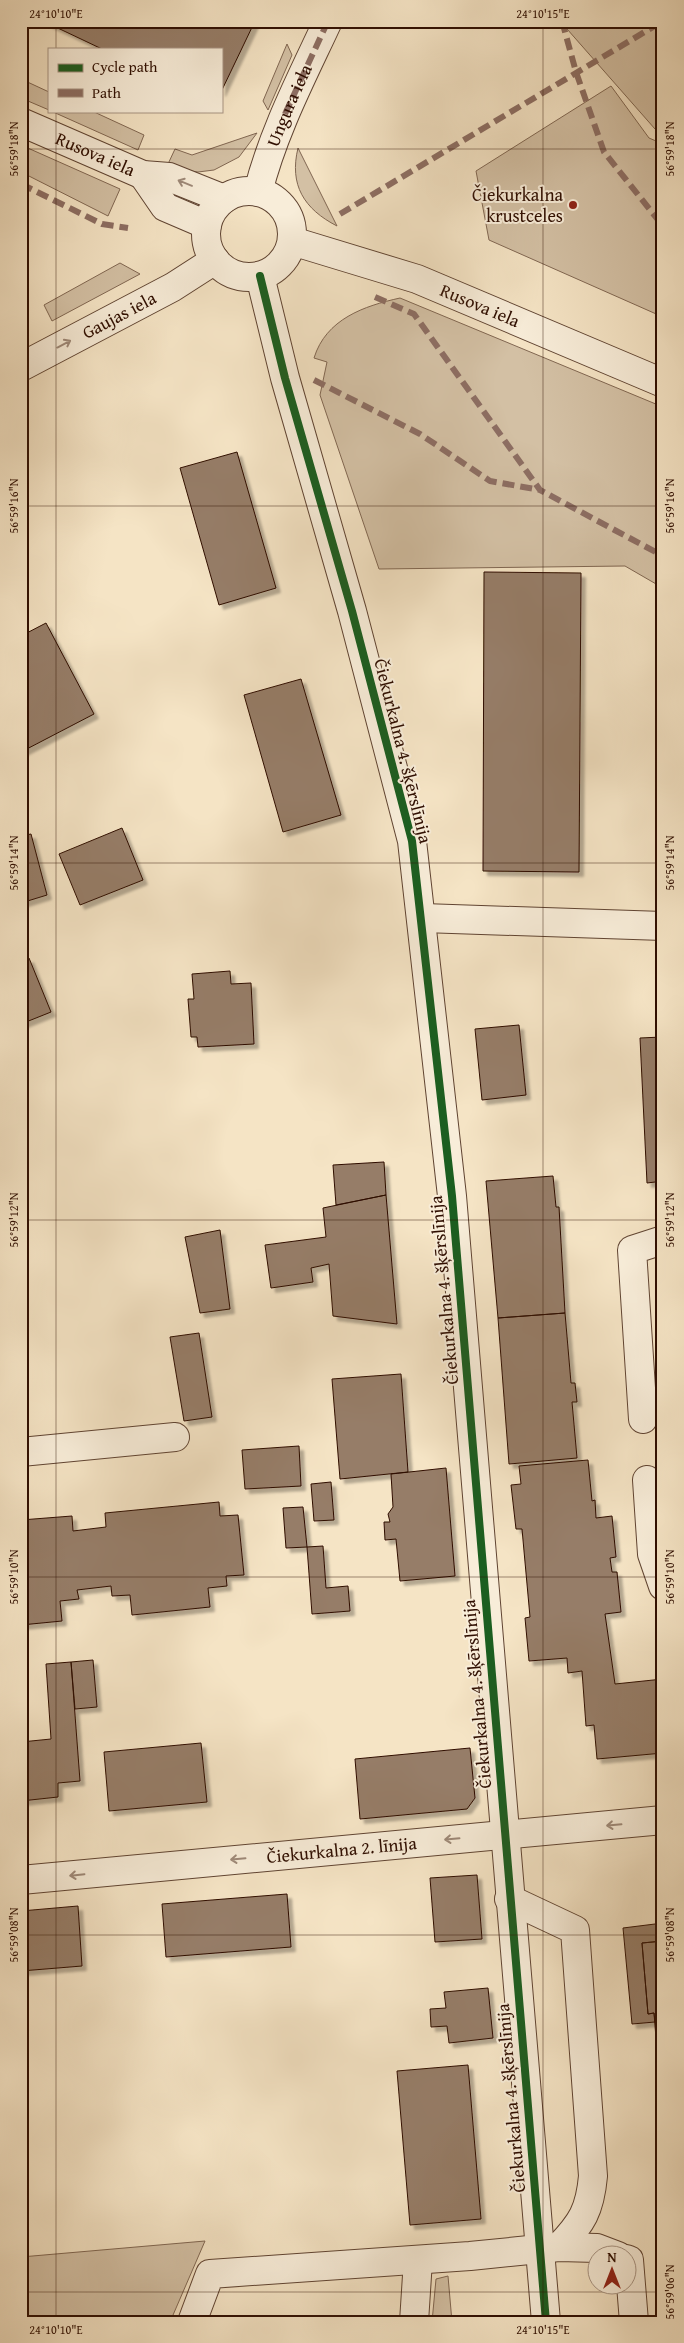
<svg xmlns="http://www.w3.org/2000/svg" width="684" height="2343" font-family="'Gentium Book Plus',serif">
<defs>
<filter id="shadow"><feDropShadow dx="4.5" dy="4.5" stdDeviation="1" flood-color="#0004"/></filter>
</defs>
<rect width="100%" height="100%" fill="#f5e4c5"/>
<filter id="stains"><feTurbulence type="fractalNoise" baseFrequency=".004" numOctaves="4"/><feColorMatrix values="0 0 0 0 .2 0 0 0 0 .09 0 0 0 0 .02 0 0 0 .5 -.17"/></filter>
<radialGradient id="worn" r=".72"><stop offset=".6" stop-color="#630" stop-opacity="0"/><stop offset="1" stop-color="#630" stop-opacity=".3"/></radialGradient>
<path fill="#d3c0a4" stroke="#816752" d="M 560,21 L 663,21 L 663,130 L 655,129 Z
M 287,44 L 292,55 L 268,110 L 263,101 Z
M 21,79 L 49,92 L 49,110 L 21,98 Z
M 611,86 L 649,138 L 663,144 L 663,317 L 489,240 L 476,171 Z
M 51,111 L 92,111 L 144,135 L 138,150 Z
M 257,133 L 239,157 L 214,170 L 198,172 L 183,170 L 168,164 L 175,149 L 192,155 Z
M 21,145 L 120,189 L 108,216 L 21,172 Z
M 298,148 L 337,226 C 304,209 289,185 298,148 Z
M 120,263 L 140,274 L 52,321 L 44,305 Z
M 400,298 L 663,407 L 663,588 L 625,566 L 379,569 L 320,395 L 327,362 L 314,358 C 326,319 364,306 400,298 Z
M 205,2241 L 170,2322 L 21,2322 L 21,2257 Z
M 448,2276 L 452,2322 L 432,2322 L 436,2279 Z"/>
<path fill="#967d67" stroke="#2f0e01" filter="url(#shadow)" d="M 43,21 L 255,21 L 221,92 L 221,49 L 102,49 Z
M 237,452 L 276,588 L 219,605 L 180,468 Z
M 484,572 L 581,573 L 579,872 L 483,871 Z
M 46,623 L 94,714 L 21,752 L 21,636 Z
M 301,679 L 341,815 L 283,832 L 244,695 Z
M 122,828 L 143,880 L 80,905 L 59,854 Z
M 31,834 L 47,895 L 21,903 L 21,836 Z
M 29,958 L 51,1012 L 21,1024 L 21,962 Z
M 230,971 L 231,984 L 251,983 L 254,1044 L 198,1047 L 197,1037 L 191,1037 L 188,999 L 194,999 L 192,974 Z
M 519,1025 L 526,1095 L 482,1100 L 475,1029 Z
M 662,1037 L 663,1181 L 647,1183 L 640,1038 Z
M 384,1162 L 386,1195 L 336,1205 L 333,1165 Z
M 553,1176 L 556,1207 L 559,1207 L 565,1313 L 498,1318 L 486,1181 Z
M 386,1195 L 397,1324 L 333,1316 L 329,1264 L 311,1268 L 313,1282 L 271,1288 L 265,1245 L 326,1237 L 323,1208 Z
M 220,1230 L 230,1309 L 200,1313 L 185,1237 Z
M 565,1313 L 571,1383 L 575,1383 L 577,1402 L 572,1402 L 577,1458 L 509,1464 L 498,1318 Z
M 199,1333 L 212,1417 L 184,1421 L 170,1337 Z
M 401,1374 L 408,1472 L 340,1479 L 332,1379 Z
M 299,1446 L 301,1486 L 245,1489 L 242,1450 Z
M 588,1460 L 592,1501 L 595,1500 L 596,1518 L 612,1516 L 616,1557 L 610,1558 L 612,1572 L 617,1572 L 621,1612 L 605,1614 L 615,1684 L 663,1679 L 663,1753 L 597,1759 L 594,1725 L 586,1726 L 582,1671 L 568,1673 L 567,1658 L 529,1661 L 525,1618 L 530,1617 L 522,1529 L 516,1529 L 511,1485 L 521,1484 L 519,1466 Z
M 446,1468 L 455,1576 L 400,1581 L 396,1539 L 385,1540 L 384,1522 L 390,1522 L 388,1514 L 393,1507 L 391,1474 Z
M 331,1482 L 334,1520 L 314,1521 L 311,1484 Z
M 219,1502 L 220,1516 L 238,1515 L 244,1575 L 226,1576 L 227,1586 L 208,1588 L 210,1607 L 132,1615 L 130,1595 L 112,1596 L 111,1586 L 77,1590 L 79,1599 L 60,1601 L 62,1621 L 21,1625 L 21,1520 L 72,1516 L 73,1531 L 106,1527 L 105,1513 Z
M 303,1507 L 307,1547 L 286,1548 L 283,1508 Z
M 323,1546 L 326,1588 L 348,1586 L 350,1611 L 312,1614 L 307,1547 Z
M 93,1660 L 97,1707 L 75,1709 L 71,1662 Z
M 71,1662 L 80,1781 L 58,1783 L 58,1797 L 21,1801 L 21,1742 L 51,1739 L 46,1664 Z
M 201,1743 L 207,1802 L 109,1811 L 104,1752 Z
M 470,1748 L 475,1798 L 467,1809 L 360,1819 L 355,1759 Z
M 477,1875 L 482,1939 L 435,1942 L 430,1878 Z
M 287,1894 L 291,1947 L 166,1957 L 162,1904 Z
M 78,1906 L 82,1966 L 21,1971 L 21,1911 Z
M 663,1923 L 663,1941 L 642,1943 L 648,2014 L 654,2013 L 655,2022 L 632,2024 L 623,1928 Z
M 663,1941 L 663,2051 L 657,2051 L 654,2013 L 648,2014 L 642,1943 Z
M 488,1988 L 493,2038 L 449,2043 L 447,2026 L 431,2027 L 430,2009 L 446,2008 L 444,1992 Z
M 468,2065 L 481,2219 L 410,2225 L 397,2071 Z
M 344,2316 L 345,2322 L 268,2322 Z"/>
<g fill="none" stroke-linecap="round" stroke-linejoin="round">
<defs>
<g id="minor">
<path id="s1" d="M 21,122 L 143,175 L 169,177 L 224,199"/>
<path d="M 143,175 L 165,207 L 207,225"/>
<circle cx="249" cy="234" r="43"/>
<path id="s2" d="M 258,192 C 273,132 302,77 328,21"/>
<path id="s3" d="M 292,241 L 417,279 L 663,383"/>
<path d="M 260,276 L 285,378 L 352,611 L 412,841 L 452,1196 L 546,2322"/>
<path id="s4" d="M 21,367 L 173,287 L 215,260"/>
<path d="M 423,918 L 663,926"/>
<path d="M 643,1419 L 632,1250 L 663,1240"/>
<path d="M 21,1452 L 175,1437"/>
<path d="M 647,1480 L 652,1554 L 663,1586"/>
<path id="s5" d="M 21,1880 L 663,1820"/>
<path d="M 509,1899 L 575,1930 L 593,2176 C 590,2210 582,2223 559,2247"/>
<path d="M 626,2259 L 629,2260 L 634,2322"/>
<path d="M 192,2322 L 210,2274 L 470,2256 L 559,2247 L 597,2248 L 618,2256"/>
<path d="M 414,2322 L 418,2260"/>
</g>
</defs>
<use href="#minor" stroke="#604432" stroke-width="30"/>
<use href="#minor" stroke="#f8edd9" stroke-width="28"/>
<path stroke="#8d6e63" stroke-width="6" stroke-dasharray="12 6" stroke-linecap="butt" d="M 562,21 L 576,72 L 604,152 L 663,226
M 285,114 L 328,21
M 21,184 L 102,224 L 128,228
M 340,214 L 663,21
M 375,297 L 414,314 L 540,490 L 663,556
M 314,380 L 420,434 L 490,481 L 540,490"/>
<defs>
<path id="cycleway" d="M 260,276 L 285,378 L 352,611 L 412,841 L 452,1196 L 546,2322"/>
</defs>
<use href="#cycleway" stroke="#f8edd9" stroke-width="11"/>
<use href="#cycleway" stroke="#1b5e20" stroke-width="8"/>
</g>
<defs><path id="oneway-shaft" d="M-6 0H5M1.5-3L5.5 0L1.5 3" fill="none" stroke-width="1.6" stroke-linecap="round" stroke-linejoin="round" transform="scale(1.25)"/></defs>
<g stroke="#9e8978">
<use href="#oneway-shaft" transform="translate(185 183) rotate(-158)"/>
<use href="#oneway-shaft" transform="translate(64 344) rotate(-28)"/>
<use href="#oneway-shaft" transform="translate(614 1825) rotate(175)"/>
<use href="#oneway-shaft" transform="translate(452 1839) rotate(175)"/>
<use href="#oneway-shaft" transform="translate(238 1859) rotate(175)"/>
<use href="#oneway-shaft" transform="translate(77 1875) rotate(174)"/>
</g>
<path fill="none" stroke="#2f0e01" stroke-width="1" stroke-opacity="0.45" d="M 56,21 L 56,49M 543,21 L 543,2322M 56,111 L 56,2322M 21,149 L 663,149M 21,506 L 663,506M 21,863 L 663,863M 21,1220 L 663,1220M 21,1577 L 663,1577M 21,1935 L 663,1935M 21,2292 L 663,2292"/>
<circle fill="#8f2418" stroke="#f8edd9" stroke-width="2" cx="573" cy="205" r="5"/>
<g text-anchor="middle" stroke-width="4" stroke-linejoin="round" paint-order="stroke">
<g font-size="18" fill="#2f0e01" stroke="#f8edd9">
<text dy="6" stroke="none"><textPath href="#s2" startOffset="92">Ungura iela</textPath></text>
<text dy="6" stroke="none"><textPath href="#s1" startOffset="81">Rusova iela</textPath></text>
<text dy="6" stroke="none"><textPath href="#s3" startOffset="199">Rusova iela</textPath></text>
<text dy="6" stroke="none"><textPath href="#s4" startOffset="111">Gaujas iela</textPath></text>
<text transform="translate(403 751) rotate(76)" y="6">Čiekurkalna 4. šķērslīnija</text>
<text transform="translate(444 1290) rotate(-95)" y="6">Čiekurkalna 4. šķērslīnija</text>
<text transform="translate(477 1694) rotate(-95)" y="6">Čiekurkalna 4. šķērslīnija</text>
<text dy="6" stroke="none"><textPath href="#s5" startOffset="322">Čiekurkalna 2. līnija</textPath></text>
<text transform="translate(511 2098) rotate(-95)" y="6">Čiekurkalna 4. šķērslīnija</text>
</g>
<g font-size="18" fill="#2f0e01" stroke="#f8edd9" text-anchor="end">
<text x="563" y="201">Čiekurkalna<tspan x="563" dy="21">krustceles</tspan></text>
</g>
</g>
<rect width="684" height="2343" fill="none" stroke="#f5e4c5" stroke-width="55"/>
<rect x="48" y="48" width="175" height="65" fill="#f8edd9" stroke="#a89483"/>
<rect x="58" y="64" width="25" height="8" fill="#1b5e20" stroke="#a89483"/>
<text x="92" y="72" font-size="15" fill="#2f0e01">Cycle path</text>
<rect x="58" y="89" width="25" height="8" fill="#8d6e63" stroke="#a89483"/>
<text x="92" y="98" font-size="15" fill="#2f0e01">Path</text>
<g transform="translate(612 2270)"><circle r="24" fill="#f8edd9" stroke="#a89483"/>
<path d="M0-4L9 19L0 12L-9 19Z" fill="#8f2418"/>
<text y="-8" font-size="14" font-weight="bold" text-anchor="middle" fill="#2f0e01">N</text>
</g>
<rect x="28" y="28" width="628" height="2288" fill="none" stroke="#2f0e01" stroke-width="2"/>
<g font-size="12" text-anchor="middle" fill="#2f0e01">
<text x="56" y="18">24°10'10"E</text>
<text x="543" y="18">24°10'15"E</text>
<text transform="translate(14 149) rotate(-90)" y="4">56°59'18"N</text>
<text transform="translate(670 149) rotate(-90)" y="4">56°59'18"N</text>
<text transform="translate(14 506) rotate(-90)" y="4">56°59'16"N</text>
<text transform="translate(670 506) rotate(-90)" y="4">56°59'16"N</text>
<text transform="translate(14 863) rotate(-90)" y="4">56°59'14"N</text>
<text transform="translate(670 863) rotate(-90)" y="4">56°59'14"N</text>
<text transform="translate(14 1220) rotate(-90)" y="4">56°59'12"N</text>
<text transform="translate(670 1220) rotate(-90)" y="4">56°59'12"N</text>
<text transform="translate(14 1577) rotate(-90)" y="4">56°59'10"N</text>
<text transform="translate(670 1577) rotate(-90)" y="4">56°59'10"N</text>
<text transform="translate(14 1935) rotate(-90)" y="4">56°59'08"N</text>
<text transform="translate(670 1935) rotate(-90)" y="4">56°59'08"N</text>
<text transform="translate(670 2292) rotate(-90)" y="4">56°59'06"N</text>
<text x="56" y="2334">24°10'10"E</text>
<text x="543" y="2334">24°10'15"E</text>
</g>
<rect width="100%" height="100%" filter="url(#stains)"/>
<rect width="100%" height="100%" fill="url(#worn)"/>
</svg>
